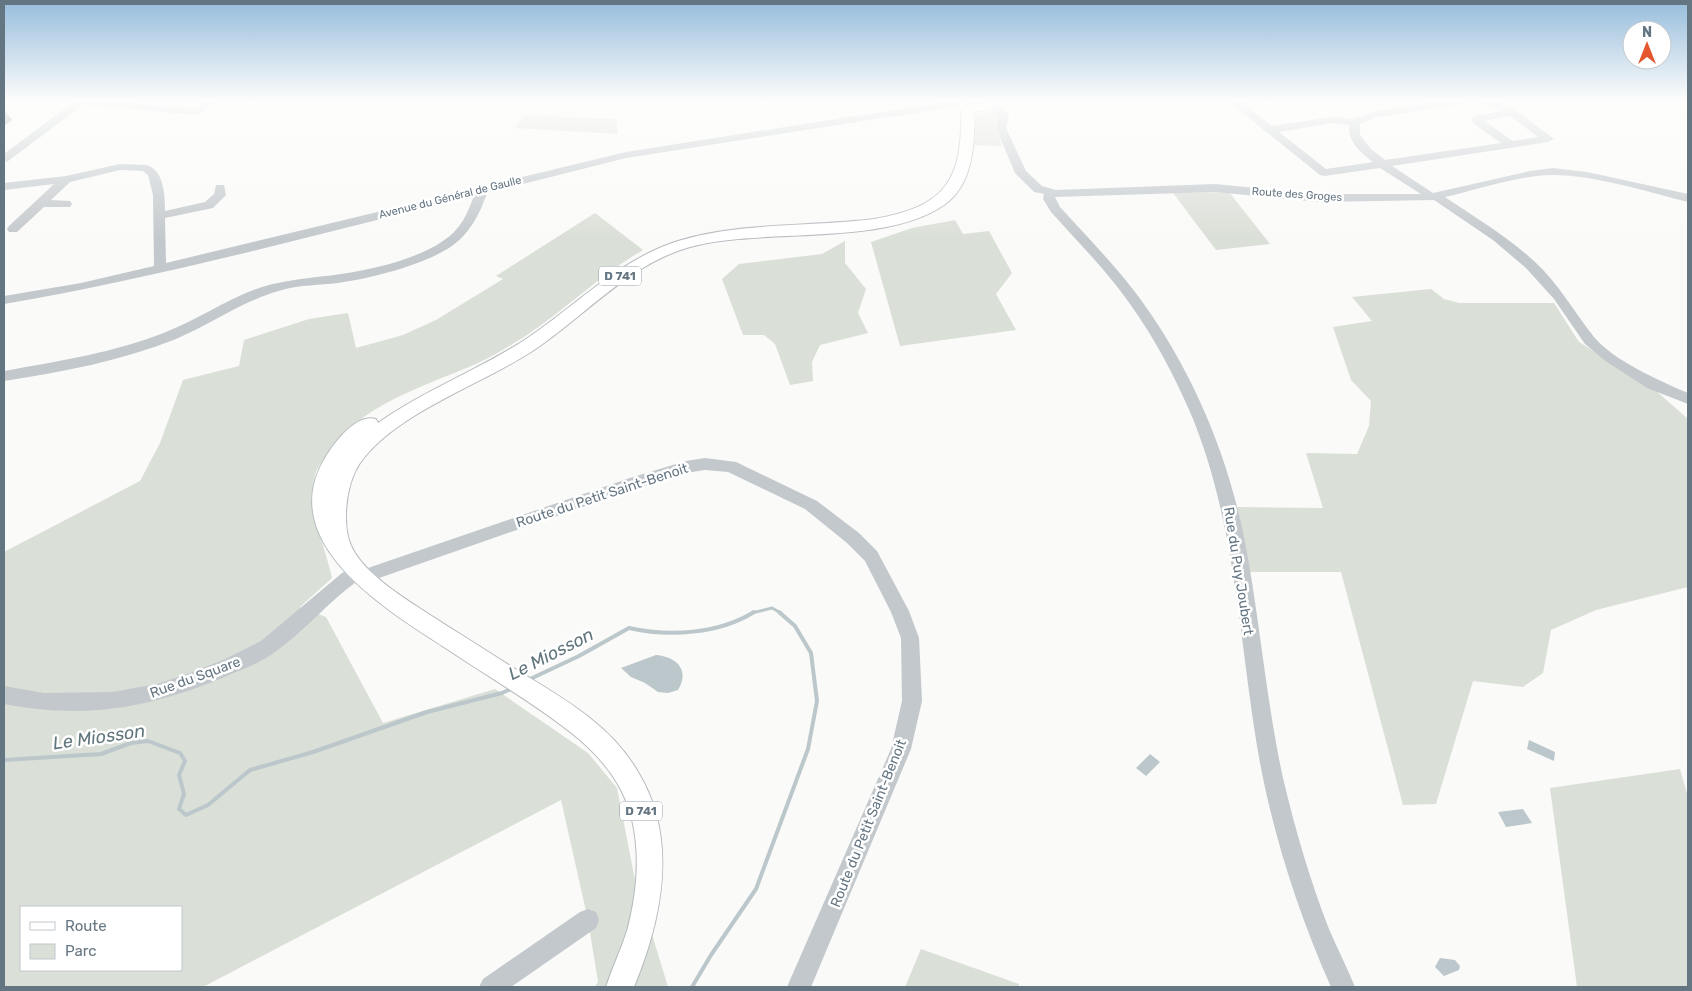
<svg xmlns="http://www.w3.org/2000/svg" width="1692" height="991" font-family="Rubik,sans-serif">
<rect width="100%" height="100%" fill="#fafaf8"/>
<path fill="#dadfd7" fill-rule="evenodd" d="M 994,111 L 998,114 L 995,125 L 1002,146 L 972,145 L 972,126 L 977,115 Z
M 525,115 L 616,119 L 618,134 L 515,128 Z
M 1229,192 L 1270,244 L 1216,250 L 1173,193 Z
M 595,213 L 643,250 C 600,275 565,310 524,337 C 509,346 494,356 478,363 C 424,387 359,404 326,456 C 323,461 318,466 316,472 C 305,507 325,544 332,578 L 300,607 L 326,617 L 383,723 L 495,689 L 588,753 L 617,788 L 634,875 L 668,987 L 595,987 L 598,982 L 588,920 L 561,800 L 203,987 L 4,987 L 4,552 L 140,481 L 160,443 L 183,380 L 239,366 L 244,340 L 309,319 L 348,313 L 356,348 L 403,335 L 436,320 L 503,279 L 496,276 ZM 21,907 L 181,907 L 181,970 L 21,970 Z
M 955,220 L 963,234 L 989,231 L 1012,273 L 996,294 L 1016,330 L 900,346 L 871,242 L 912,228 Z
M 845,241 L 845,263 L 866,289 L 858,313 L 868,333 L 820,345 L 812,362 L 813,381 L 790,385 L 775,344 L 764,335 L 743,335 L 722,279 L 739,264 L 822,254 Z
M 1431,289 L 1444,299 L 1459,303 L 1554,303 L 1579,342 L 1655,390 L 1688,419 L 1688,587 L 1596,610 L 1551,630 L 1543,673 L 1523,687 L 1473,681 L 1436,804 L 1403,805 L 1341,572 L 1247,572 L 1237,507 L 1323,508 L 1306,453 L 1357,454 L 1369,426 L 1371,401 L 1351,380 L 1333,327 L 1372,321 L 1352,297 Z
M 1680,769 L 1688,797 L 1688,987 L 1577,987 L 1550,788 Z
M 921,949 L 1019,984 L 1019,987 L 905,987 Z"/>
<path fill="#bbc7cb" d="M 656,655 C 677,657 690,670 678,690 L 668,693 L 658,692 L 645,683 L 631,677 L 621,668 Z
M 1529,740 L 1555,752 L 1554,761 L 1527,749 Z
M 1150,754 L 1160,762 L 1146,776 L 1136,768 Z
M 1523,809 L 1532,823 L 1506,827 L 1498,812 Z
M 1440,958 L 1455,960 L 1460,966 L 1459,970 L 1444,976 L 1435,967 Z"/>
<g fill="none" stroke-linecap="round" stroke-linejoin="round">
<path stroke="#bbc7cb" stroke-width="3" d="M 752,613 L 772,608 L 781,613"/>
<path stroke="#bbc7cb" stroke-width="4" d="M 528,680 L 579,656 L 629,628 C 669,637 719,634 754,612
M 4,760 L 101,754 L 131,743 L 148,741 L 180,753 L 185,761 L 179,775 L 184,794 L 179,809 L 186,815 L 208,805 L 250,770 L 313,752 L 427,712 L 502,693 L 513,688
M 692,987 L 711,955 L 756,889 L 808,749 L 817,701 L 811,653 L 795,626 L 779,612"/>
<defs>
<path id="major" d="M 953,101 L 966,101 L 972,105 L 981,103 L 982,101 L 995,101 L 991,109 L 974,112 C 975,144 973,185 944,205 C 884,247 763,227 690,247 C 629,264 585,316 534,350 C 483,384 395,413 360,463 C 345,485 340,531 355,553 C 370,577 404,598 427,613 C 455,631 484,649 512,667 C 559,696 610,723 638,772 C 679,839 662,919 634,987 L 606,987 C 612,968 621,950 627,931 C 639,887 643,832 621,790 C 609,767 590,747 569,731 C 531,701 487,676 447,649 C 387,610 274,543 325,458 C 334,443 356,413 376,419 L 378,423 C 423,391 476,371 523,341 C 575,307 618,260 678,241 C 740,222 809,227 874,219 C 945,207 963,181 961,109 Z"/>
</defs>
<use href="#major" stroke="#b5babe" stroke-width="2"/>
<path fill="#c3c8cc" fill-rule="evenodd" d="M 66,101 L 108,101 L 195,109 L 206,101 L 218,101 L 197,115 L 83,105 L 8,161 L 4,162 L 4,154 L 71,104 Z
M 951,101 L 963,101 L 964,103 L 959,106 L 626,158 L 487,193 C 480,214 469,235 449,248 C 420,266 372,278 338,283 C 320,285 300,285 282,290 C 244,300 212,324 176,339 C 121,361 62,372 4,381 L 4,371 C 58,361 114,353 166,332 C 199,319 229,298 262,287 C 288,279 314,278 341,274 C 375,269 429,257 454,232 C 464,222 469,209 474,196 C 318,234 162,277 4,304 L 4,296 L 81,283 L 154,266 L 153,195 L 148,175 L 143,171 L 120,170 L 70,182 L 51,200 L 70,201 L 72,204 L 70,207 L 44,207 L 17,232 L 9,232 L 7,229 L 9,226 L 54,184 L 4,190 L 4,183 L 66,176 L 120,164 L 146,165 C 164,169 165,196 165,211 L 205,202 L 214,194 L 216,185 L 224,185 L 226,195 L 213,208 L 165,218 L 166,263 L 626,152 Z
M 1228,101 L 1240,101 L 1272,126 L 1332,117 L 1353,119 L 1375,111 L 1442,101 L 1470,101 L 1465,104 L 1377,117 L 1360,124 L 1360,135 L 1372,150 L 1385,160 L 1501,143 L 1474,124 L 1471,119 L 1476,116 L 1501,111 L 1479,101 L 1494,101 L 1514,109 L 1554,139 L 1548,142 L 1392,166 L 1433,193 L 1530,171 L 1553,168 L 1587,172 L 1688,194 L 1688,202 C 1648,192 1594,175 1554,175 C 1524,174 1476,190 1445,197 C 1476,218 1508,237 1535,262 C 1559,284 1574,312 1594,337 C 1614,361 1660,381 1688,393 L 1688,404 L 1647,388 L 1604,360 L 1585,344 L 1554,299 L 1526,268 L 1493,240 L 1434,200 L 1319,202 L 1215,192 L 1055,197 L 1060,207 C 1088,238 1117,267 1141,300 C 1193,372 1228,455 1245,542 C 1260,620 1266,700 1283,778 C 1295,829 1310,880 1329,929 C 1337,948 1347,967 1355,987 L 1331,987 C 1297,910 1271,829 1257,746 C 1239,636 1235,523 1193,419 C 1176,379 1156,340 1130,304 C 1107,271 1078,242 1051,212 L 1043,199 L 1044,194 L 1034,192 L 1015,173 L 996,128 L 998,115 L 983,104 L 984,102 L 992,102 L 1008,112 L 1009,114 L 1006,128 L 1026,171 L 1042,186 L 1056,190 L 1215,184 L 1319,194 L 1421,194 L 1380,168 L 1324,176 L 1320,175 ZM 1510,116 L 1538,137 L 1513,141 L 1484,121 ZM 1332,123 L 1349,125 C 1348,142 1360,152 1373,162 L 1326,169 L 1279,132 Z
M 705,458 L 736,462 L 817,501 L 859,533 L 877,551 L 909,611 L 919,638 L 922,701 L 911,749 L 811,987 L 787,987 L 891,749 L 902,701 L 901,638 L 891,612 L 865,561 L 847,543 L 805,509 L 728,472 L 705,470 L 686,473 L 640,487 L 362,584 L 356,582 C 327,603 304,632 275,652 C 259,664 238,671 220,679 C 145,709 84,719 4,704 L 4,686 L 44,693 L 112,692 L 157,684 L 190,673 L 223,660 L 261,641 L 342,573 L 358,565 L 365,569 L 630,478 L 686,461 Z
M 588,909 L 596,912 L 599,920 L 596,928 L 511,987 L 479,987 L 483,979 L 580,912 Z"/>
<use href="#major" fill="#fff" fill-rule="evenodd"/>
</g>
<path fill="#777d82" d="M 4,109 L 12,120 L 4,126 Z"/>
<linearGradient id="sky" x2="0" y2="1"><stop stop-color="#96bcdc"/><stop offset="0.42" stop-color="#fdfdfc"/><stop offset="1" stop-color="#fdfdfc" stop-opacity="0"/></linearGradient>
<rect width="1692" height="240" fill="url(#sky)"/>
<g text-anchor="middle" stroke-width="5" stroke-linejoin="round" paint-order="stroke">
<g font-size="11" fill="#657683" stroke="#fff">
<text transform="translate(1297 194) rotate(4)" y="4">Route des Groges</text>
<text transform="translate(450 197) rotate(-14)" y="4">Avenue du Général de Gaulle</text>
</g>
<g fill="#fff" stroke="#939fa8" stroke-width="1">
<rect x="599" y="266.5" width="42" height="19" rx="4"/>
<rect x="620" y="801.5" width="42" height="19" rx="4"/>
</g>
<g font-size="12" font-weight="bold" fill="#657683">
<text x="620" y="280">D 741</text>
<text x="641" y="815">D 741</text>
</g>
<g font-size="14" fill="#657683" stroke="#fff">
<text transform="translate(602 495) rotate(-18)" y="5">Route du Petit Saint-Benoit</text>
<text transform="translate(1239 571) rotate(81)" y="5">Rue du Puy Joubert</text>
<text transform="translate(195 677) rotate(-20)" y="5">Rue du Square</text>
<text transform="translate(868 823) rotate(-68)" y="5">Route du Petit Saint-Benoit</text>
</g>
<g font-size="18" font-style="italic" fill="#60757c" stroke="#fff">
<text transform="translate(551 654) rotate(-27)" y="6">Le Miosson</text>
<text transform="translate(99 737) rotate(-8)" y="6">Le Miosson</text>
</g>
</g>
<rect width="1692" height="991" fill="none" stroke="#657683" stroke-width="10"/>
<rect x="20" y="906" width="162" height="65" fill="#ffffff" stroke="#c1c8cd"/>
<rect x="30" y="922" width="25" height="8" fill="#ffffff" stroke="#c1c8cd"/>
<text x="65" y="931" font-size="15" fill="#657683">Route</text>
<rect x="30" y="944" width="25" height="15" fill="#dadfd7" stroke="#c1c8cd"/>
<text x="65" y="956" font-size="15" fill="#657683">Parc</text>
<g transform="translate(1647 45)"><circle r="24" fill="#ffffff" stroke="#c1c8cd"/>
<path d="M0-4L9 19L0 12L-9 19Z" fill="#e4572e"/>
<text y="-8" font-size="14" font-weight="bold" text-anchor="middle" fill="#657683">N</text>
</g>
</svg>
